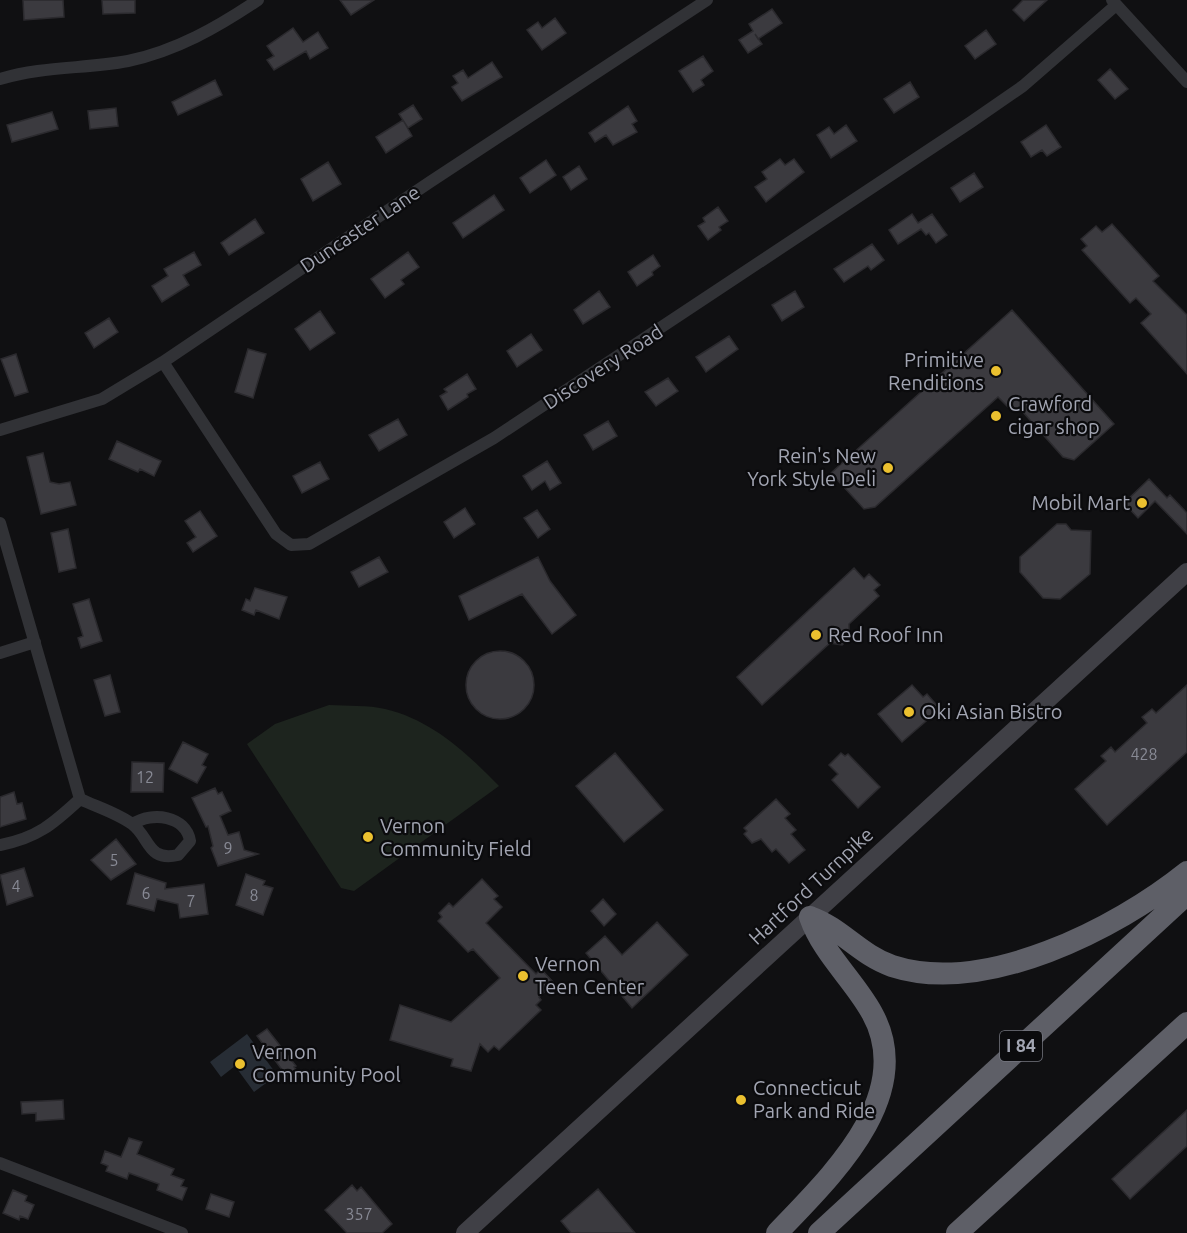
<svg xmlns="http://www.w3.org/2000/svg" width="1187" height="1233" font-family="Ubuntu,sans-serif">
<rect width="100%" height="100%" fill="#101012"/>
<path fill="#1d241e" d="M 329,705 C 347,706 368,705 385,709 C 432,720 467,753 499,786 L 354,891 L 341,888 L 247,744 L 275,724 Z"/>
<path fill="#272d35" d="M 247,1034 L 277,1075 L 254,1092 L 235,1066 L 221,1077 L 210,1062 Z"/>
<path fill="#3b3a3f" stroke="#2b2a2e" stroke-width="1.5" d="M 23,0 L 63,0 L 64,17 L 24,20 Z
M 102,0 L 135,0 L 135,13 L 103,14 Z
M 340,0 L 374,0 L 351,15 Z
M 1023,0 L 1047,0 L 1024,21 L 1013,10 Z
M 772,9 L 782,23 L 758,39 L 755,34 L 762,44 L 748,53 L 739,40 L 753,31 L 749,24 Z
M 555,18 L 566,33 L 542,50 L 527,30 L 538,22 L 542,28 Z
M 293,28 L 303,42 L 318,32 L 328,48 L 310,59 L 306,51 L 274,70 L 267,60 L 274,56 L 267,46 Z
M 986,30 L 996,44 L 975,59 L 965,46 Z
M 703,56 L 713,71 L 701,80 L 704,85 L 693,92 L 679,71 Z
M 492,62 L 502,77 L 462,101 L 452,87 L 458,83 L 453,76 L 463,70 L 468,78 Z
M 1110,69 L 1128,89 L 1115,99 L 1098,80 Z
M 215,80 L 222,95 L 178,115 L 172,102 Z
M 910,82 L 919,97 L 894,113 L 884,99 Z
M 413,105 L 422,119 L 408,128 L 399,114 Z
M 628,106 L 637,121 L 632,124 L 637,132 L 613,145 L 606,135 L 595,142 L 589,133 Z
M 116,108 L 118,126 L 90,129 L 88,111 Z
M 52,112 L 58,129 L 12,142 L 7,125 Z
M 403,120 L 412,136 L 386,153 L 376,137 Z
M 846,125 L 857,141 L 831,158 L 817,135 L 829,127 L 834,134 Z
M 1046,125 L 1061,147 L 1047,156 L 1042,150 L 1031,157 L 1021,142 Z
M 780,159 L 785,165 L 794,159 L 804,172 L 766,202 L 755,187 L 767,179 L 762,172 Z
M 546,160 L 556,175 L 530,193 L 520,178 Z
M 328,162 L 341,184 L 313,201 L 301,179 Z
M 579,166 L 587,179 L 571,190 L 563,177 Z
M 974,173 L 983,187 L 960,202 L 951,188 Z
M 494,195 L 504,210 L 463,238 L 453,223 Z
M 718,207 L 728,221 L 719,227 L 721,230 L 708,240 L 698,226 L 705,222 L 703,218 Z
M 912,214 L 918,223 L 932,214 L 947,235 L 936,243 L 929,233 L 926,235 L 921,229 L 898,244 L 889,230 Z
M 255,219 L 264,233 L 229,255 L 221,243 Z
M 1112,224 L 1159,276 L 1153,281 L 1187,315 L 1187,374 L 1141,323 L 1151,314 L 1136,298 L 1130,303 L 1082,250 L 1087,246 L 1081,239 L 1096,226 L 1102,232 Z
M 872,244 L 884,260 L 871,270 L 868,266 L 844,282 L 834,269 Z
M 194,252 L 201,265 L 183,275 L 189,285 L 162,302 L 152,286 L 168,276 L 164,269 Z
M 408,252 L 419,267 L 401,280 L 404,284 L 385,298 L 371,279 Z
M 653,255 L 660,266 L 652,272 L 653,275 L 637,286 L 628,272 Z
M 599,291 L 610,307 L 583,324 L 574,310 Z
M 795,291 L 804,307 L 782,321 L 772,305 Z
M 1012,310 L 1114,424 L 1074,460 L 1063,457 L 1021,410 L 1010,409 L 998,397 L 875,507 L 864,509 L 831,473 Z
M 320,311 L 335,333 L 310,350 L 295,329 Z
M 109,318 L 118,332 L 94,348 L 85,333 Z
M 531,334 L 542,350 L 517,367 L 507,351 Z
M 729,336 L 738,349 L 706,372 L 696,357 Z
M 248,349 L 266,354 L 253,398 L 235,392 Z
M 16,354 L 28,392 L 15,396 L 1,359 Z
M 467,374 L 476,389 L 467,394 L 468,397 L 448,410 L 440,396 L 447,392 L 444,389 Z
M 668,378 L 678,391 L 656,406 L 645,392 Z
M 398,419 L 407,435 L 379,451 L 369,435 Z
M 608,421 L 617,436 L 593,450 L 584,435 Z
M 117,441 L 161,461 L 154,476 L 140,469 L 138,472 L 109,459 Z
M 43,453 L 50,482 L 59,484 L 70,482 L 76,505 L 41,514 L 27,457 Z
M 547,461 L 561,483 L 550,490 L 545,481 L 532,490 L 523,476 Z
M 320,462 L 329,479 L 302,493 L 293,476 Z
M 1149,479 L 1167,498 L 1170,495 L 1187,513 L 1187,534 L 1155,501 L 1138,518 L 1124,503 Z
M 465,508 L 475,524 L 454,538 L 444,522 Z
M 537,510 L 550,529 L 538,538 L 524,518 Z
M 200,511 L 217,536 L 193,552 L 187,543 L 196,537 L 185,521 Z
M 1057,524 L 1066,524 L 1071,530 L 1091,531 L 1090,574 L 1060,599 L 1043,598 L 1020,572 L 1020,557 Z
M 68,529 L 76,568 L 59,572 L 51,533 Z
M 379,557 L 388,572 L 359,587 L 351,572 Z
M 538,557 L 550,581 L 576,615 L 552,634 L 522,594 L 469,620 L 459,596 Z
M 854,568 L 864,579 L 869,574 L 880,585 L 874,590 L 879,596 L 849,624 L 849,639 L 842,645 L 830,643 L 762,705 L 737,677 Z
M 255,588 L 287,597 L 279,619 L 256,610 L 254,615 L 242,610 L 246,599 L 250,601 Z
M 89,599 L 102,641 L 81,648 L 78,638 L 83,636 L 73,604 Z
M466 685a34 34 0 1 1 68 0a34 34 0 1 1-68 0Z
M 110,675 L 120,712 L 105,716 L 94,680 Z
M 912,685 L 923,697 L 927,694 L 940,709 L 902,742 L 878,714 Z
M 1187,685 L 1187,752 L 1107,825 L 1075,789 L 1106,761 L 1101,756 L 1111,747 L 1115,752 L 1147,723 L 1142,717 L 1152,709 L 1156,713 Z
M 183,742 L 208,754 L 202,765 L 206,767 L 197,783 L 169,769 Z
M 615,753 L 663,810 L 624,842 L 576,786 Z
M 841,753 L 845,756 L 848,754 L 880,787 L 858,808 L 832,780 L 838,774 L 829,765 Z
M 132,762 L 164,763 L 163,792 L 131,792 Z
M 215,788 L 218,794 L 222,792 L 231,811 L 220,816 L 228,835 L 239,832 L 244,850 L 258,854 L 218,866 L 211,848 L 213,846 L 208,826 L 206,827 L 192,798 Z
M 14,792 L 17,804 L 22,803 L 26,819 L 0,827 L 0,797 Z
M 776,799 L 790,814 L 785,818 L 796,830 L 791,834 L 805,850 L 789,863 L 776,849 L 772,852 L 761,839 L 752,843 L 744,834 L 747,831 L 744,828 Z
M 116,839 L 136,864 L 111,880 L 91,860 Z
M 24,868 L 33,896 L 7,905 L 0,875 Z
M 135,873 L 166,883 L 165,889 L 204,884 L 208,914 L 180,918 L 178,904 L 157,899 L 154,911 L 127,904 Z
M 246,874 L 265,881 L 263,885 L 273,888 L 263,915 L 236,905 Z
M 482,879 L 498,896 L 494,899 L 502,907 L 486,923 L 536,974 L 541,969 L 554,983 L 539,997 L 541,1000 L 536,1005 L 541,1010 L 499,1050 L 494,1046 L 488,1052 L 480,1044 L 471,1071 L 451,1066 L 453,1059 L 390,1040 L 400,1005 L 451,1022 L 500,978 L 473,949 L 468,952 L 438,921 L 442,917 L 439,913 L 449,903 L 453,907 Z
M 603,899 L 616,914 L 604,926 L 591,911 Z
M 657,922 L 688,955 L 632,1008 L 586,953 L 605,936 L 622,955 Z
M 267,1029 L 296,1066 L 294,1067 L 301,1075 L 291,1082 L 257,1036 Z
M 63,1100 L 64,1119 L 36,1121 L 36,1113 L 22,1114 L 21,1102 Z
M 1187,1110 L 1187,1146 L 1130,1199 L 1112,1179 Z
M 129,1138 L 142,1142 L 137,1154 L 174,1169 L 171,1175 L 184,1180 L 181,1186 L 187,1188 L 182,1200 L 157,1190 L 159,1184 L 129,1173 L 127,1179 L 106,1171 L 108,1166 L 101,1163 L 105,1151 L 121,1157 Z
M 352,1185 L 357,1191 L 361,1187 L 392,1224 L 382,1233 L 347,1233 L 325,1210 Z
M 598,1189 L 635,1233 L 571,1233 L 561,1221 Z
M 13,1190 L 27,1196 L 25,1201 L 34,1205 L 28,1219 L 20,1216 L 19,1220 L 3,1213 Z
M 211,1194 L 234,1202 L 229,1217 L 206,1209 Z"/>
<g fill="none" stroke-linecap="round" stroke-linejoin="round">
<path stroke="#313236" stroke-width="12" d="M 1112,0 L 1187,82
M 0,79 C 42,66 86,69 128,61 C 176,51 218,27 258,0
M 163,362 L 276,534 L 291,545 L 309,544 L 494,438 L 971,122 L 1023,86 L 1115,6
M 0,430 L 102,399 L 163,362 L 430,182 L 707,0
M 0,523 L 80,799 C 97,807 117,813 132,824 C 150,837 147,862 178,855 L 190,841 C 186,816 152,811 133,824
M 0,653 L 35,642
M 0,845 C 37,838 53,824 80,799
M 0,1163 L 182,1233"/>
<path stroke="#404046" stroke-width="18" d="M 465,1233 L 1187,572"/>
<path stroke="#5e5f67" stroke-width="22" d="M 810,917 C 841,928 860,955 892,966 C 985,996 1116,929 1187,872
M 777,1233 C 829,1178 918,1096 872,1013 C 854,980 823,954 810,917
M 819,1233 L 1187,894
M 957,1233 L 1187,1023"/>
</g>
<g fill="#ebc02f" stroke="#0b0b0d" stroke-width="2">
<circle cx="996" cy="371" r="6"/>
<circle cx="996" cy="416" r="6"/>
<circle cx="888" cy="468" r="6"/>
<circle cx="1142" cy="503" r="6"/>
<circle cx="816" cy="635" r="6"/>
<circle cx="909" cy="712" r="6"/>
<circle cx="368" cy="837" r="6"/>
<circle cx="523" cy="976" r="6"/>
<circle cx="240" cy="1064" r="6"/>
<circle cx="741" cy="1100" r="6"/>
</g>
<g text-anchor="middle" stroke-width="4.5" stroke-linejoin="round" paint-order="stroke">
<g font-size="16" fill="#888a95">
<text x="1144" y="760">428</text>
<text x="145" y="783">12</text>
<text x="228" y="854">9</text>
<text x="114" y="866">5</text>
<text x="16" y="892">4</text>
<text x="146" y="899">6</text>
<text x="254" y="901">8</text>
<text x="191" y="907">7</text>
<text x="359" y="1220">357</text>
</g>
<rect fill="#0b0b0d" stroke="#757780" stroke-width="1.5" x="1000" y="1031" width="42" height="30" rx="4.5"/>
<g font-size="18" font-weight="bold" fill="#a2a5b2">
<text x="1021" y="1052">I 84</text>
</g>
<g font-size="20" fill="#a2a5b2" stroke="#0b0b0d">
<text transform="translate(360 229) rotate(-34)" y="7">Duncaster Lane</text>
<text transform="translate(603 367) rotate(-33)" y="7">Discovery Road</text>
<text transform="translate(811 886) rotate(-43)" y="7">Hartford Turnpike</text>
</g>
<g font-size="20" fill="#a2a5b2" stroke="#0b0b0d" text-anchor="start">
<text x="984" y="367" text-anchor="end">Primitive<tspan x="984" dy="23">Renditions</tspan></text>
<text x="1008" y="411">Crawford<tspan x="1008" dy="23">cigar shop</tspan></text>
<text x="876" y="463" text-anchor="end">Rein's New<tspan x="876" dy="23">York Style Deli</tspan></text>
<text x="1130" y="510" text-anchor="end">Mobil Mart</text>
<text x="828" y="642">Red Roof Inn</text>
<text x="921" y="719">Oki Asian Bistro</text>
<text x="380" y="833">Vernon<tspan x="380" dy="23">Community Field</tspan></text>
<text x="535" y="971">Vernon<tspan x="535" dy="23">Teen Center</tspan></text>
<text x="252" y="1059">Vernon<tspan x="252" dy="23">Community Pool</tspan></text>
<text x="753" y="1095">Connecticut<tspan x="753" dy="23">Park and Ride</tspan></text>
</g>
</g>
</svg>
